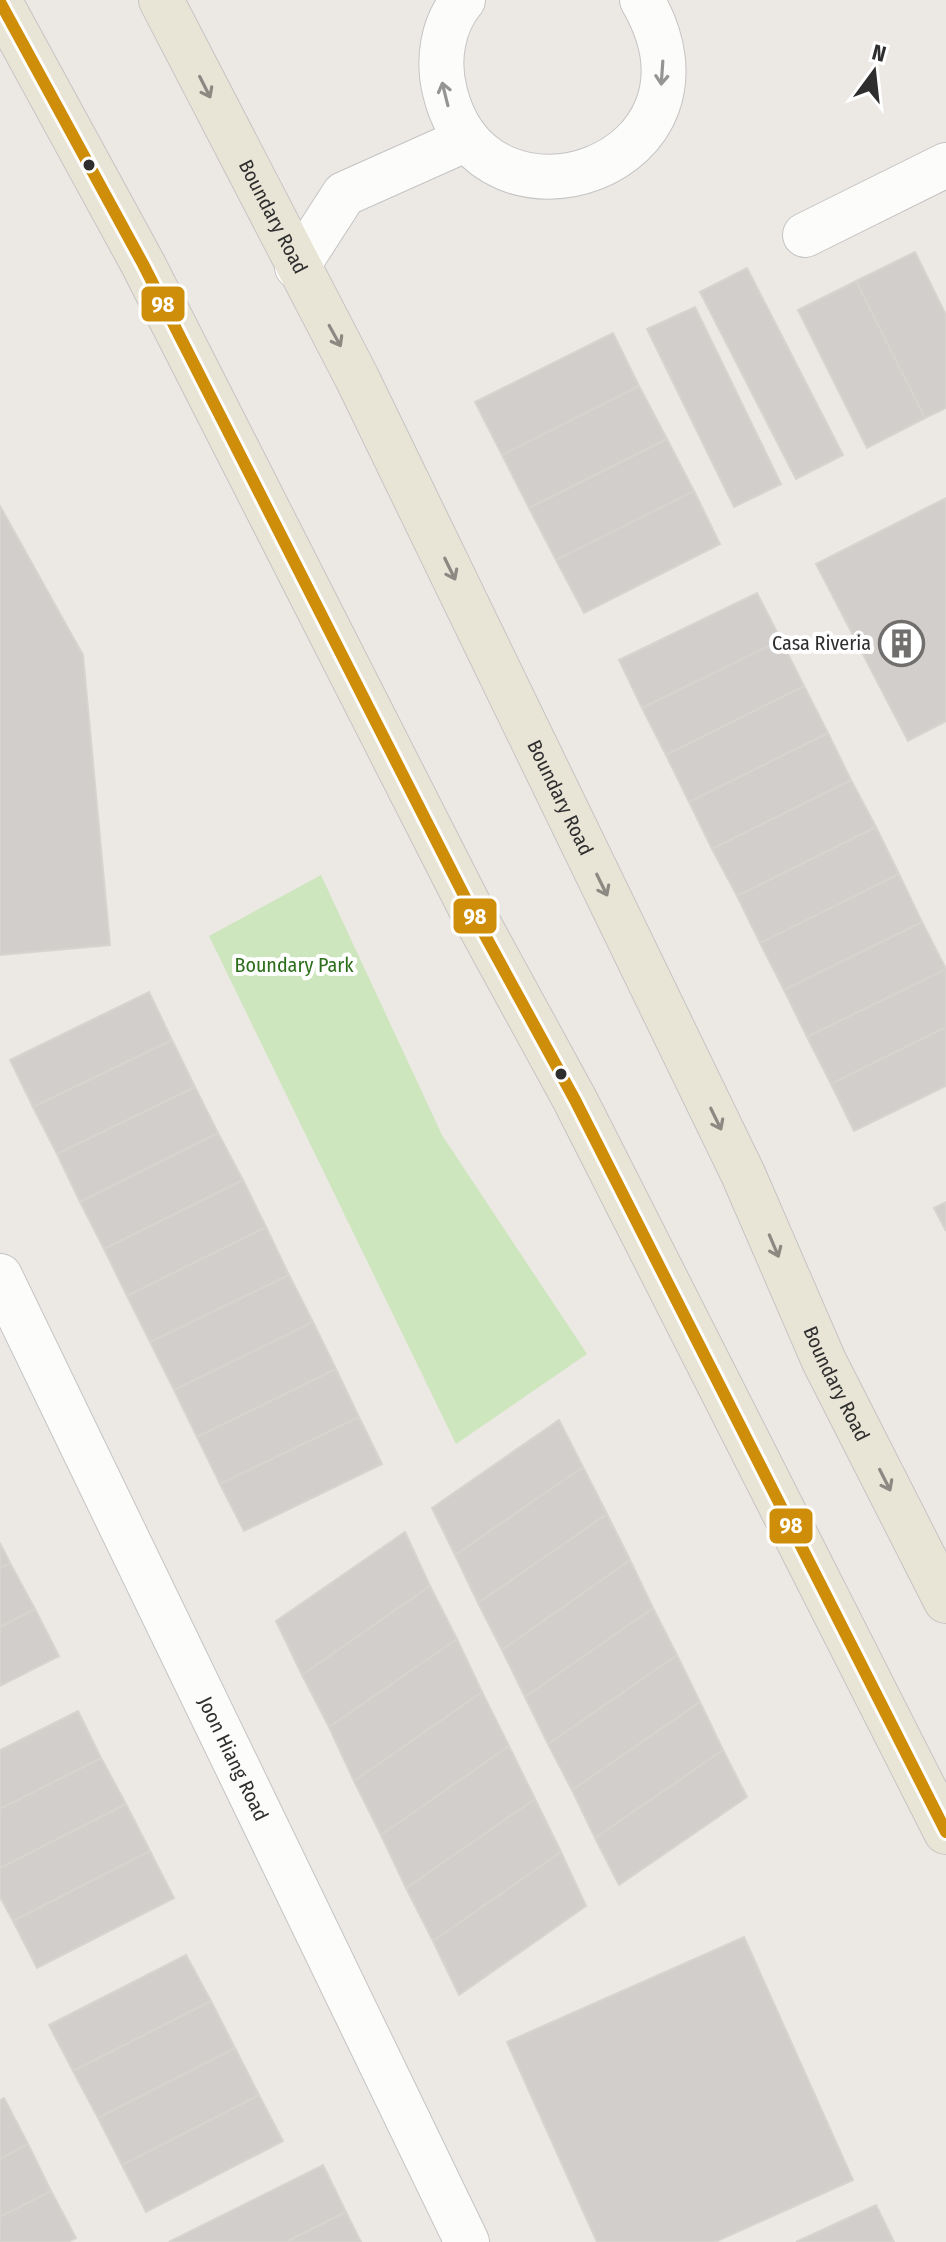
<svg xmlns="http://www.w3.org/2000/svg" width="946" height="2242" font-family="'Fira Sans Condensed',sans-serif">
<rect width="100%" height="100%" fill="#ece8e4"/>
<path fill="#cee6be" d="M 321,875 L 442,1135 L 587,1354 L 456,1444 L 209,936 Z"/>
<path fill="#d1cecb" stroke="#d7d4d0" stroke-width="2" d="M 915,252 L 946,315 L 946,408 L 925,418 L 856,281 Z
M 747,268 L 843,455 L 796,479 L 700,292 Z
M 856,281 L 925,418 L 867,448 L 798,310 Z
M 695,307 L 781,484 L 734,507 L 647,329 Z
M 613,333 L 639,386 L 502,455 L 475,402 Z
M 639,386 L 667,439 L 529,508 L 502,455 Z
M 667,439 L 694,491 L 556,560 L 529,508 Z
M 694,491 L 720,544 L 584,613 L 556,560 Z
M 946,498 L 946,721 L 908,741 L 816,564 Z
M 0,506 L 83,655 L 110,945 L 0,955 Z
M 757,593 L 781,640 L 642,708 L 619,660 Z
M 781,640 L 804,686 L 666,755 L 642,708 Z
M 804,686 L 828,733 L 689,802 L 666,755 Z
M 828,733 L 851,780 L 712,849 L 689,802 Z
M 851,780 L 876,827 L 737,896 L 712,849 Z
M 876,827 L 899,874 L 760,943 L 737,896 Z
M 899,874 L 922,922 L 784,990 L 760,943 Z
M 922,922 L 946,969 L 807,1037 L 784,990 Z
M 946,969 L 946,1027 L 831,1084 L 807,1037 Z
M 149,992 L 172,1040 L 33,1107 L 10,1060 Z
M 946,1027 L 946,1086 L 854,1131 L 831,1084 Z
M 172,1040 L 195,1087 L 57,1154 L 33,1107 Z
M 195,1087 L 218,1133 L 80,1202 L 57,1154 Z
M 218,1133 L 243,1180 L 104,1249 L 80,1202 Z
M 243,1180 L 266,1227 L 127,1296 L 104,1249 Z
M 946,1202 L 946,1231 L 934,1208 Z
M 266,1227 L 289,1275 L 150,1342 L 127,1296 Z
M 289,1275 L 313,1322 L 174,1390 L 150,1342 Z
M 313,1322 L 336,1369 L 197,1437 L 174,1390 Z
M 336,1369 L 359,1417 L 220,1484 L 197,1437 Z
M 359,1417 L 382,1464 L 244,1531 L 220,1484 Z
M 559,1420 L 583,1467 L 455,1555 L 432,1508 Z
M 583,1467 L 607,1514 L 478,1603 L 455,1555 Z
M 607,1514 L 630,1560 L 502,1650 L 478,1603 Z
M 405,1532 L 430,1586 L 302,1675 L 276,1621 Z
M 0,1543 L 10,1563 L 0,1568 Z
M 630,1560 L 653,1608 L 525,1697 L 502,1650 Z
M 10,1563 L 35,1609 L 0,1627 L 0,1568 Z
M 430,1586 L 457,1639 L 329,1727 L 302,1675 Z
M 653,1608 L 677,1655 L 548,1744 L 525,1697 Z
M 35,1609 L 59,1656 L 0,1686 L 0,1627 Z
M 457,1639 L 482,1692 L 354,1781 L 329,1727 Z
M 677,1655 L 700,1702 L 572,1790 L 548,1744 Z
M 482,1692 L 509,1746 L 381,1835 L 354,1781 Z
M 700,1702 L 723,1750 L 595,1838 L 572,1790 Z
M 78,1711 L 101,1758 L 0,1809 L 0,1750 Z
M 509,1746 L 535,1799 L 406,1888 L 381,1835 Z
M 723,1750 L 747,1797 L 619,1885 L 595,1838 Z
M 101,1758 L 126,1804 L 0,1868 L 0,1809 Z
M 535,1799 L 561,1852 L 433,1941 L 406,1888 Z
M 126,1804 L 150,1851 L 13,1921 L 0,1897 L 0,1868 Z
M 150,1851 L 174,1898 L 37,1968 L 13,1921 Z
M 561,1852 L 586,1906 L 459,1995 L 433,1941 Z
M 744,1937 L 853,2180 L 715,2242 L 597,2242 L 507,2042 Z
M 186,1955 L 211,2001 L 73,2071 L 49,2025 Z
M 211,2001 L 235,2048 L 98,2118 L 73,2071 Z
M 235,2048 L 259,2095 L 122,2165 L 98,2118 Z
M 259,2095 L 283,2141 L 146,2212 L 122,2165 Z
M 4,2098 L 28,2144 L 0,2159 L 0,2100 Z
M 28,2144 L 51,2191 L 0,2217 L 0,2159 Z
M 323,2165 L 346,2212 L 286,2242 L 169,2242 Z
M 51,2191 L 76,2238 L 68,2242 L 0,2242 L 0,2217 Z
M 876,2205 L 894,2242 L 796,2242 Z
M 346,2212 L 361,2242 L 286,2242 Z"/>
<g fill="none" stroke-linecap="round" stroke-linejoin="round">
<defs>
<g id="minor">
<path d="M 463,0 C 442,25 437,61 445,92 C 484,252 738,165 642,0"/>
<path d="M 805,235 L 946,165"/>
<path d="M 297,267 L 344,194 L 467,139"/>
<path id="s1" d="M 0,1276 L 467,2242"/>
</g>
<g id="major">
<path id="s2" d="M 161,0 L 357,378 L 743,1174 L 824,1361 L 946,1601"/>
<path d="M 0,2 L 143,264 L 475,917 L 575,1100 L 946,1832"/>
</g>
</defs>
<use href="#minor" stroke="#c5c4c5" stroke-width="46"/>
<use href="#major" stroke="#c6c5c4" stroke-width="46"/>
<use href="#minor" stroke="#fcfcfb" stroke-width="44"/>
<use href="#major" stroke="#e8e4d6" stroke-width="44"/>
<defs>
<path id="bus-1" d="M 0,2 L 143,264 L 475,917 L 575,1100 L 946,1832"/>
</defs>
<use href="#bus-1" stroke="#fff" stroke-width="18"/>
<use href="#bus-1" stroke="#cf8e09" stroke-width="12"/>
</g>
<defs><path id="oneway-shaft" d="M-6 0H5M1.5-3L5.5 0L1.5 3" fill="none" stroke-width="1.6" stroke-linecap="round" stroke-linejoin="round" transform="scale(2)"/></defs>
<g stroke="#959594">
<use href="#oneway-shaft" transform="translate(662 73) rotate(94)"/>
<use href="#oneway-shaft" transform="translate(445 94) rotate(-104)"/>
</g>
<g stroke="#8b8982">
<use href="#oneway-shaft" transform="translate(205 87) rotate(63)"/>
<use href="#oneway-shaft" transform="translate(335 336) rotate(61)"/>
<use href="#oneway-shaft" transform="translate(450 569) rotate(64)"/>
<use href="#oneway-shaft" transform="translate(602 885) rotate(64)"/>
<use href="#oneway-shaft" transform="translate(716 1119) rotate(64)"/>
<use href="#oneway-shaft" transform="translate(774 1246) rotate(67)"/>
<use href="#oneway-shaft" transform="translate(885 1480) rotate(63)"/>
</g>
<defs>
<symbol id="building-ring" viewBox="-11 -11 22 22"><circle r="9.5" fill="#fff" stroke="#706f6e" stroke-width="1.5"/><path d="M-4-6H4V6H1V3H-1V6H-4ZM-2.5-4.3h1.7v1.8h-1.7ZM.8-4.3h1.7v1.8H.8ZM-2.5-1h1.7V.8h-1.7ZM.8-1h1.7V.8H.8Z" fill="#706f6e"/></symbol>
</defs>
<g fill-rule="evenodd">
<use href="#building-ring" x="876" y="618" width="51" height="51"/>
</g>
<g fill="#2e2e2e" stroke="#fff" stroke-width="3">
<circle cx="89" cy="165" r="7"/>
<circle cx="561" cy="1074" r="7"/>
</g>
<g text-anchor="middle" stroke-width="8" stroke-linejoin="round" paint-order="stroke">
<g font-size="20" fill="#2e2e2e" stroke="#fff">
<text dy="7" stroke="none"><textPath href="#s2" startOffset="244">Boundary Road</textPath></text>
<text dy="7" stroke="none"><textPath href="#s2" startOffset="892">Boundary Road</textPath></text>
<text dy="7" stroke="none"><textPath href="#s2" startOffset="1540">Boundary Road</textPath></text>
<text dy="7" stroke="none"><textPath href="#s1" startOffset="536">Joon Hiang Road</textPath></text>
</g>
<g font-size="20" fill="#2e2e2e" stroke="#fff" text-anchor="end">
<text x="871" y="650">Casa Riveria</text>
</g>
<g font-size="20" fill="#2c6e1b" stroke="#fff">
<text x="294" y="972">Boundary Park</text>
</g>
</g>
<g stroke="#fff" stroke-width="3">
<rect x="140" y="285" width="46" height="38" rx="8" fill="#cf8e09"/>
<rect x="452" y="897" width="46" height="38" rx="8" fill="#cf8e09"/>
<rect x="768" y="1507" width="46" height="38" rx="8" fill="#cf8e09"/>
</g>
<g font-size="22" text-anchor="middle" font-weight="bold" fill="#fff">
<text x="163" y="312">98</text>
<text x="475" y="924">98</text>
<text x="791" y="1533">98</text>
</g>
<g transform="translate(874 72) rotate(15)" stroke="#ffffff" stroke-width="6" paint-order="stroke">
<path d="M0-6L14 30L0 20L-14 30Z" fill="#2e2e2e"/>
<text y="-12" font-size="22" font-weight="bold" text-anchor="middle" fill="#2e2e2e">N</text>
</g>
</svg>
